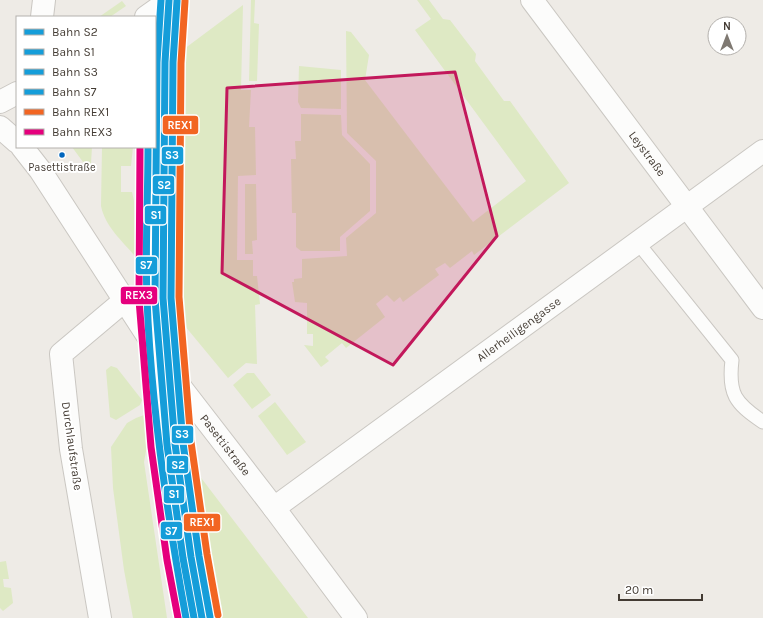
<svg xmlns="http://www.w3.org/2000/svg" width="763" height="618" font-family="Karla,sans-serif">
<rect width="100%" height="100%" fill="#eeebe6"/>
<path fill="#dee9c4" d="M 251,0 L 255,0 L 254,23 L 259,24 L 257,81 L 249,81 Z
M 417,0 L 429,0 L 443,19 L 450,20 L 476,54 L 475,61 L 504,101 L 510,101 L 569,183 L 474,255 L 472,251 L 450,268 L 445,263 L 435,269 L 439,275 L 403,302 L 400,297 L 394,302 L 387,295 L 376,304 L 385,317 L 346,348 L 342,343 L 325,357 L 329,361 L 321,367 L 304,345 L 313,346 L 313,334 L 307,334 L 307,303 L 295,302 L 292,282 L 294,282 L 294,279 L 302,278 L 302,259 L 347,256 L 346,238 L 376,213 L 376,161 L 347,133 L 346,31 L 351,32 L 369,55 L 365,80 L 473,222 L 526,181 L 415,30 L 431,19 Z
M 122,1 L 126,6 L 110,17 L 99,17 Z
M 243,5 L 241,90 L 251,90 L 249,127 L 255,127 L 256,175 L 238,176 L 237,260 L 253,260 L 253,276 L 257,276 L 260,304 L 255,305 L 257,364 L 246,363 L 228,378 L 175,314 L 174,275 L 176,266 L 179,108 L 174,94 L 176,55 Z
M 299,66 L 341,70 L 341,109 L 301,108 L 298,102 Z
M 301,114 L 341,115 L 342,135 L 370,164 L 370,211 L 340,237 L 340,251 L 301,251 L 296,247 L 296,213 L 292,213 L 291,159 L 296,159 L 295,141 L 301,141 Z
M 72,147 L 92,147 L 91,163 L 89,165 L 83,162 Z
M 102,147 L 133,147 L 131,166 L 121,166 L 121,192 L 132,192 L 134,201 L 135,256 C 122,241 105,226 101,206 Z
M 245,184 L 256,184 L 257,240 L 252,241 L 253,254 L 245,254 Z
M 111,366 L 117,368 L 142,400 L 140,405 L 116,420 L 110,417 L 106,370 Z
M 247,373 L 254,373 L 271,395 L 252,409 L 233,385 Z
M 275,402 L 306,442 L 287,455 L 258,416 Z
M 144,415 L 148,440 L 144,462 L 167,618 L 133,618 L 124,570 L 113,488 L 111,447 L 127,423 L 136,418 Z
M 189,462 L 308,618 L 218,618 L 209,574 L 206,541 L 196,524 Z
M 6,561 L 9,579 L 3,579 L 4,587 L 11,588 L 13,603 L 3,611 L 0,608 L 0,562 Z"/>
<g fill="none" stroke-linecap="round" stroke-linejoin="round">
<defs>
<path id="service" d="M 638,243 L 732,360 C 728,394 735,403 763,422"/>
<g id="minor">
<path id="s1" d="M 532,0 L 763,308"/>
<path d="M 42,17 L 44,0"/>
<path d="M 146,17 L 170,0"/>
<path d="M 0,102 L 17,93"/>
<path d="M 0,127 L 17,142"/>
<path id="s2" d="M 22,147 L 40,170 L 182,389 L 274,508 L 356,618"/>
<path id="s3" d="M 274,508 L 763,151"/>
<path d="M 100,618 L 71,449 L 61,354 L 124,301"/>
</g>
</defs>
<use href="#service" stroke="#cac7c2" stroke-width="15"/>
<use href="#minor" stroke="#cac7c2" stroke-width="24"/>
<use href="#service" stroke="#fcfcfb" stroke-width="13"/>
<use href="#minor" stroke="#fcfcfb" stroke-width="22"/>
<defs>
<path id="rail-1" d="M 169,0 L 165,62 L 163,298 L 175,444 L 191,557 L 202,618"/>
<path id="rail-2" d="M 161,0 L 157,62 L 155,299 L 167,445 L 183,558 L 194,618"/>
<path id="rail-3" d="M 177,1 L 173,62 L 171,298 L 183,443 L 199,556 L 210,617"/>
<path id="rail-4" d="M 148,147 C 148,197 145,248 147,299 C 151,405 167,514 186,618"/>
<path id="rail-5" d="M 185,1 L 181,63 L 179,297 L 191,442 L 207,554 L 218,615"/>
<path id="rail-6" d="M 140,147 L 139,300 L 151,447 L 167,560 L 178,618"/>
</defs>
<use href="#rail-1" stroke="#fff" stroke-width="10"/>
<use href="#rail-2" stroke="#fff" stroke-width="10"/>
<use href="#rail-3" stroke="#fff" stroke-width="10"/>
<use href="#rail-4" stroke="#fff" stroke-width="10"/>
<use href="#rail-5" stroke="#fff" stroke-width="10"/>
<use href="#rail-6" stroke="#fff" stroke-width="10"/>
<use href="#rail-1" stroke="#159dd9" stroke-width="7"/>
<use href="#rail-2" stroke="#159dd9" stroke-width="7"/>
<use href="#rail-3" stroke="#159dd9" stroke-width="7"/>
<use href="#rail-4" stroke="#159dd9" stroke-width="7"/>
<use href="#rail-5" stroke="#f26522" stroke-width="7"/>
<use href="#rail-6" stroke="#e5007d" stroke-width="7"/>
</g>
<path fill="#c2185b" fill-opacity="0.2" stroke="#c2185b" stroke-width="3" stroke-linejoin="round" d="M 455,72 L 497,236 L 393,365 L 222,273 L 227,88 Z"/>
<circle fill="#0065bd" stroke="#fff" stroke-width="1.5" cx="62" cy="155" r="3.5"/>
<g text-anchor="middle" stroke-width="4" stroke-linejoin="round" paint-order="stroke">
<g font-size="11" fill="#433b33" stroke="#fff">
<text x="62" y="171">Pasettistraße</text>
</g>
<g font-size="12" fill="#433b33" stroke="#fff">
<text dy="4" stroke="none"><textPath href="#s1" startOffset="192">Leystraße</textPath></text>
<text dy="4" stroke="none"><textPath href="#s3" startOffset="303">Allerheiligengasse</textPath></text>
<text dy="4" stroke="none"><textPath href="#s2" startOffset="361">Pasettistraße</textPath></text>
<text transform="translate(72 446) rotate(82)" y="4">Durchlaufstraße</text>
</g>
</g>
<g stroke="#fff" stroke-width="1.5">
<rect x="162" y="115" width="37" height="20" rx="4" fill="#f26522"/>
<rect x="161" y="146" width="23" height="19" rx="4" fill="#159dd9"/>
<rect x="152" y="175" width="23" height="20" rx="4" fill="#159dd9"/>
<rect x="144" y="205" width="23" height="20" rx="4" fill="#159dd9"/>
<rect x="135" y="256" width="23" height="19" rx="4" fill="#159dd9"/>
<rect x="120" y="286" width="38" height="19" rx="4" fill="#e5007d"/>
<rect x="171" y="425" width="23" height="19" rx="4" fill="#159dd9"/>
<rect x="166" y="455" width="23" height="19" rx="4" fill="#159dd9"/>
<rect x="163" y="485" width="22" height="19" rx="4" fill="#159dd9"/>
<rect x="183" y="513" width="38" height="19" rx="4" fill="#f26522"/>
<rect x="160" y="521" width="23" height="19" rx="4" fill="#159dd9"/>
</g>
<g font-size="11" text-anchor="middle" font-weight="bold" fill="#fff">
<text x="180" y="129">REX1</text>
<text x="172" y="159">S3</text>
<text x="164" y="189">S2</text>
<text x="156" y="219">S1</text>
<text x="146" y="269">S7</text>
<text x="139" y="299">REX3</text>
<text x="182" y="438">S3</text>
<text x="178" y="469">S2</text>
<text x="174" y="498">S1</text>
<text x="202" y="526">REX1</text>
<text x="171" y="535">S7</text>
</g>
<rect x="16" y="16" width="140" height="132" fill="#ffffff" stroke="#b4b1ad"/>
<rect x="24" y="29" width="20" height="6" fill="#159dd9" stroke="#b4b1ad"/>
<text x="52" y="36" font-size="12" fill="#433b33">Bahn S2</text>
<rect x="24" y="49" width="20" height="6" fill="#159dd9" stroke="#b4b1ad"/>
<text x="52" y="56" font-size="12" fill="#433b33">Bahn S1</text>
<rect x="24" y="69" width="20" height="6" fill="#159dd9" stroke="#b4b1ad"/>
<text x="52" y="76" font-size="12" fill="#433b33">Bahn S3</text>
<rect x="24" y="89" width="20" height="6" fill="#159dd9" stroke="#b4b1ad"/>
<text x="52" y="96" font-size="12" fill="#433b33">Bahn S7</text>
<rect x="24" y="109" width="20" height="6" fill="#f26522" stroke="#b4b1ad"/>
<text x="52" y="116" font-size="12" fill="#433b33">Bahn REX1</text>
<rect x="24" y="129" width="20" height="6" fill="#e5007d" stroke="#b4b1ad"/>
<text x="52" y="136" font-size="12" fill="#433b33">Bahn REX3</text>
<g transform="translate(727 36)"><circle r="19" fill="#ffffff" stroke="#b4b1ad"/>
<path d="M0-3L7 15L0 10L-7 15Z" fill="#7f7972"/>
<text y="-6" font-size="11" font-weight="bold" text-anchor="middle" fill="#433b33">N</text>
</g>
<path d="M619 594v6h83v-6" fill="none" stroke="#433b33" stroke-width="2"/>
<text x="625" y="594" font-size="12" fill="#433b33" stroke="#ffffff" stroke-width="3" paint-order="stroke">20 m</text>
</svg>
